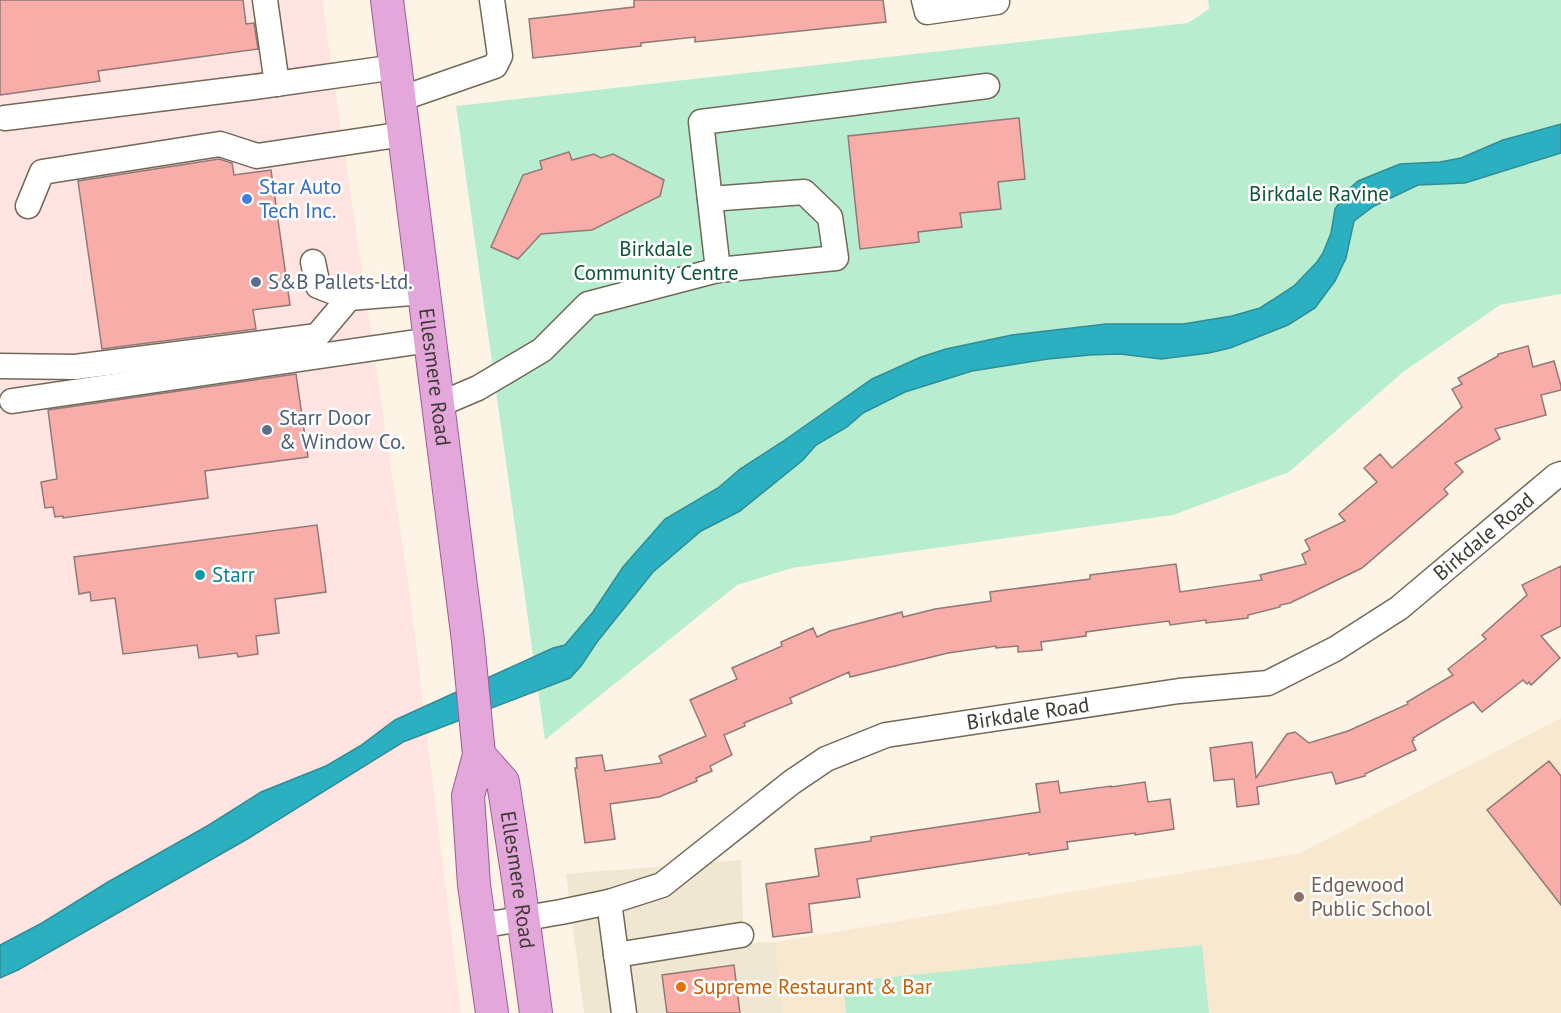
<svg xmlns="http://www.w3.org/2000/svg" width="1561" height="1013" font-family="'PT Sans',sans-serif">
<rect width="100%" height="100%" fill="#fdf4e5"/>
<path fill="#f0e7d2" d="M 741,860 L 744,943 L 775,942 L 783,1013 L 584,1013 L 566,874 Z"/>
<path fill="#ffe4e1" d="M 0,0 L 322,0 L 409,589 L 461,1013 L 0,1013 Z"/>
<path fill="#f9e8d0" d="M 1561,718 L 1561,1013 L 783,1013 L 775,942 L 1300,853 Z"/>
<path fill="#b8eecf" d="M 1208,0 L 1561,0 L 1561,294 L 1500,305 L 1403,372 L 1289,472 L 1173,515 L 792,568 L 737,585 L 545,740 L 456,106 L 1188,23 L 1209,9 Z
M 1202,945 L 1209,1013 L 846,1013 L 843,982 Z"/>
<path fill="#2ab0c1" stroke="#308d97" stroke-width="1.5" d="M 1561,124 L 1561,153 L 1465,183 L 1418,185 L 1374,206 L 1354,221 L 1346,258 L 1335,281 L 1315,308 L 1288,325 L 1230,348 L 1209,353 L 1161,359 L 1120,354 L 1090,355 L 1048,359 L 972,371 L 905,392 L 863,413 L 847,427 L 816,445 L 803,460 L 740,511 L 701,531 L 653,572 L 597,642 L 581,666 L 570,678 L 403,742 L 249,838 L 18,970 L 0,978 L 0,945 L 42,923 L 108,882 L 209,825 L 261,792 L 326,766 L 360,746 L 395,720 L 553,648 L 565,645 L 593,612 L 623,567 L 665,519 L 718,488 L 740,469 L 782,442 L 872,379 L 921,357 L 946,349 L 1012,335 L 1106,324 L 1183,324 L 1232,316 L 1260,308 L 1294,286 L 1317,262 L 1323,253 L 1331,233 L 1335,209 L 1349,189 L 1358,181 L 1400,164 L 1440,162 L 1461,158 L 1503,140 Z"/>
<path fill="#f8ada9" stroke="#8f7a78" stroke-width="1.5" d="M 0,0 L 243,0 L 246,24 L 254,23 L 258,49 L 98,71 L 100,81 L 0,95 Z
M 634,0 L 883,0 L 886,22 L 695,42 L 695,37 L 641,43 L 641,46 L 533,58 L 529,19 L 634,7 Z
M 1019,118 L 1025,179 L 998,182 L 1001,209 L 960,213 L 962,227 L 918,232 L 919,242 L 860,249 L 848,136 Z
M 569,152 L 572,160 L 594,154 L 601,158 L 613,154 L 664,180 L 660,196 L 592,230 L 541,234 L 518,259 L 491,247 L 523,175 L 542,169 L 540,161 Z
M 219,159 L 232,163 L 234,175 L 271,170 L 290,305 L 253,310 L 256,329 L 102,349 L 78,181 Z
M 1528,346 L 1533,367 L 1554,361 L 1561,386 L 1561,390 L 1541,395 L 1546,415 L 1495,429 L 1500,439 L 1455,463 L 1463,472 L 1444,489 L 1448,494 L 1362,568 L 1290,603 L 1280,605 L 1280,607 L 1248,615 L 1248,618 L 1206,623 L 1206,620 L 1170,625 L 1169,621 L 1130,626 L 1086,632 L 1086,636 L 1041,642 L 1042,650 L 1018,652 L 1018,646 L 996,648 L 996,646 L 948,653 L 850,677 L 849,672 L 790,698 L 792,703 L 744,723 L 745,726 L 724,735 L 732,755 L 710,766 L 712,771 L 696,778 L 697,781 L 659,797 L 610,804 L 615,839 L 585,843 L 575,768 L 577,768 L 576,758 L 602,755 L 605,771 L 662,763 L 659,756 L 706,736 L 690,700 L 737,679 L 732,668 L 782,646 L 781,642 L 813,628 L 817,637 L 830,631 L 902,612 L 903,617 L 935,609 L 991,601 L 990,592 L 1090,579 L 1090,575 L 1176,564 L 1180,592 L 1262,580 L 1260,575 L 1306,564 L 1302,554 L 1310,550 L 1305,540 L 1345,521 L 1339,514 L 1377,482 L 1364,468 L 1380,454 L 1392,468 L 1462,407 L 1452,389 L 1462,384 L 1458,378 L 1498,356 L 1498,354 Z
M 296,374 L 308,457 L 205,471 L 208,498 L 63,518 L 63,516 L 55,517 L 53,507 L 45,508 L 41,482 L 57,479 L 48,410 Z
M 317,525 L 326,592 L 275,599 L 279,633 L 256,636 L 258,654 L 238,657 L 237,653 L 199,658 L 197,645 L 123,654 L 115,598 L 91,601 L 90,592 L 79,594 L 74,557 Z
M 1561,566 L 1561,626 L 1541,636 L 1560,658 L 1531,685 L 1529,682 L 1527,684 L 1523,680 L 1482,712 L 1473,702 L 1413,738 L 1414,740 L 1412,741 L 1416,750 L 1365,774 L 1365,776 L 1336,784 L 1332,772 L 1257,787 L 1259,804 L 1237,807 L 1234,779 L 1214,781 L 1210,748 L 1252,742 L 1256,778 L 1287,734 L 1295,732 L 1309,743 L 1348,731 L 1408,704 L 1407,702 L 1453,675 L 1448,669 L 1486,639 L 1482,635 L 1527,595 L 1522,585 Z
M 1549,761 L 1561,776 L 1561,905 L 1487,810 Z
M 1058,781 L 1060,793 L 1111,786 L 1111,787 L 1145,782 L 1148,802 L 1170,799 L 1174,829 L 1135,835 L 1135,833 L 1067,842 L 1068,849 L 1029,855 L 1029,853 L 857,879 L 860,897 L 809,904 L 812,932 L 773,937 L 766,884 L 819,876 L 815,849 L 871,841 L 871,837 L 1040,812 L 1036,784 Z
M 734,965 L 740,1013 L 667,1013 L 662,975 Z"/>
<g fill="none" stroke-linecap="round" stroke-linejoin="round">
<defs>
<g id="minor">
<path d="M 265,0 L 277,84"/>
<path d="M 924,0 L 927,12 L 997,2 L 995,0"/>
<path d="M 400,99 L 495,66 L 500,56 L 492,0"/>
<path d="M 5,118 L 254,87 L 396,67"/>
<path d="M 28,206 L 42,172 L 220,144 L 257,156 L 404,134"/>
<path d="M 313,262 L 318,286 L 349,298 L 424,292"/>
<path d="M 718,270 L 701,122 L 987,86"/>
<path d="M 0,366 L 75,367 L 317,336 L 349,298"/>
<path d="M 12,401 L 430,340"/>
<path d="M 438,405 L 478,388 L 542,350 L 588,304 L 718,270 L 836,258 L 830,217 L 804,192 L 710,199"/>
<path d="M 609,902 L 624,1013"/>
<path id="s1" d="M 479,926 L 561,912 L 609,902 L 662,885 L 792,782 L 826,759 L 886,735 L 1179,691 L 1268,683 L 1335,649 L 1399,608 L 1556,476 L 1561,474"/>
<path d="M 616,955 L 741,935"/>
</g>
<g id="major">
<path id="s2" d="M 387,0 L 468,641 L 479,755 L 468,796 L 474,885 L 492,1013"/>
<path id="s3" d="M 479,755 L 503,782 L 518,879 L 536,1013"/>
</g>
</defs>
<use href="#minor" stroke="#726858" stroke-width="27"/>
<use href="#major" stroke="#9e5c91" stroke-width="34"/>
<use href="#minor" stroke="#fff" stroke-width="24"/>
<use href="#major" stroke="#e3a7db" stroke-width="32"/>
</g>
<circle fill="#3f7fe0" stroke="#fff" stroke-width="2" cx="247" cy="199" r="6"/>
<g fill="#5c6f8a" stroke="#fff" stroke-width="2">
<circle cx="256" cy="282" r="6"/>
<circle cx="267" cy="430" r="6"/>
</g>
<circle fill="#0f9aa8" stroke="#fff" stroke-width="2" cx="200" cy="575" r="6"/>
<circle fill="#8d6e63" stroke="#fff" stroke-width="2" cx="1299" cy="897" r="6"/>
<circle fill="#e8710a" stroke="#fff" stroke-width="2" cx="681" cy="987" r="6"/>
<g text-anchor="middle" stroke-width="5" stroke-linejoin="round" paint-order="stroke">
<g font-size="21" fill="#366cbe" stroke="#fff" text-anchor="start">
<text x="259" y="194">Star Auto<tspan x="259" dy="24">Tech Inc.</tspan></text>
</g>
<g font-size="21" fill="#0b5436" stroke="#fff">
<text x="1319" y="201">Birkdale Ravine</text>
<text x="656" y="256">Birkdale<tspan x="656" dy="24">Community Centre</tspan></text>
</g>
<g font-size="21" fill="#4e5e75" stroke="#fff" text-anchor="start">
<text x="268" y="289">S&amp;B Pallets Ltd.</text>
<text x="279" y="425">Starr Door<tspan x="279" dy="24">&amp; Window Co.</tspan></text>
</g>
<g font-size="21" fill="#3f3b34" stroke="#fff">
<text dy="7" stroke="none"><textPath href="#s2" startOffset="380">Ellesmere Road</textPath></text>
<text dy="7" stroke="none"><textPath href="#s1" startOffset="1107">Birkdale Road</textPath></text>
<text dy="7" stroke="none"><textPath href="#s1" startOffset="603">Birkdale Road</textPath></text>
<text dy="7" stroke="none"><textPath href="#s3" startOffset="135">Ellesmere Road</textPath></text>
</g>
<g font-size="21" fill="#0d838f" stroke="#fff" text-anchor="start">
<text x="212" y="582">Starr</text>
</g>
<g font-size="21" fill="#785e54" stroke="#fff" text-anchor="start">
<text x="1311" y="892">Edgewood<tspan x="1311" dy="24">Public School</tspan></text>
</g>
<g font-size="21" fill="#c56008" stroke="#fff" text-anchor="start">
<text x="693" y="994">Supreme Restaurant &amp; Bar</text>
</g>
</g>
</svg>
